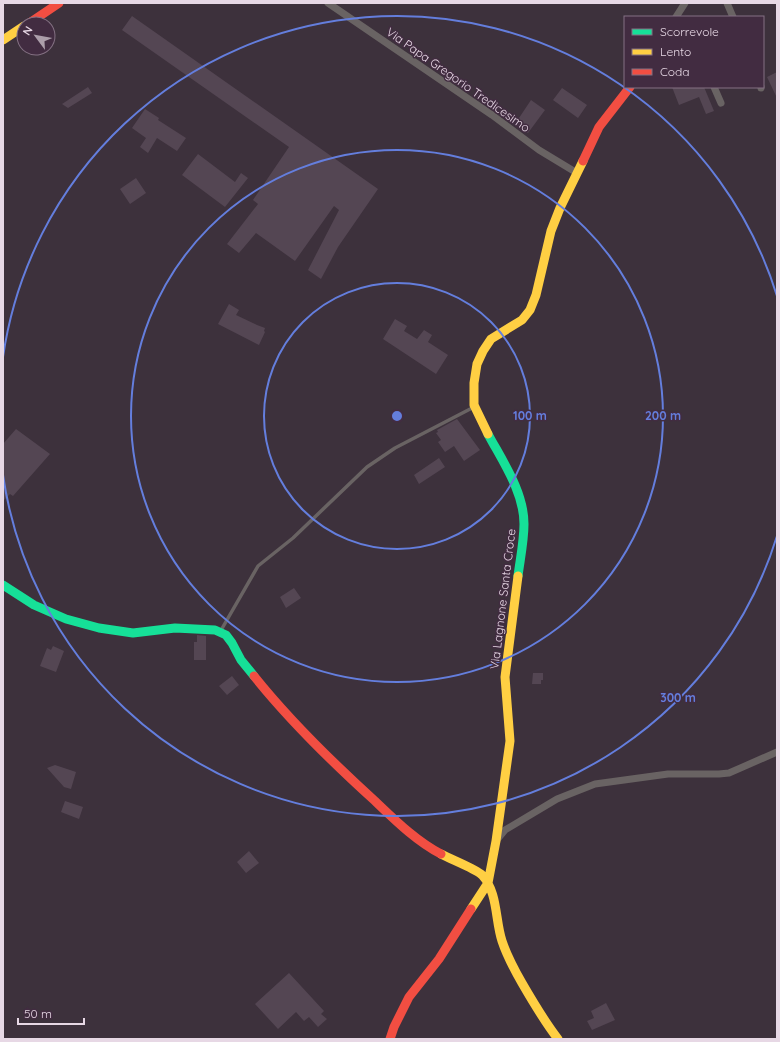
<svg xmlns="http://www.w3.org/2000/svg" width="780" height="1042" font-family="Quicksand,sans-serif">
<rect width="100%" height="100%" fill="#3d313c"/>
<path fill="#544653" d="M 132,16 L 378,189 L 338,247 L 321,279 L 308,270 L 339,210 L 334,206 L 295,261 L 256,233 L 239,253 L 227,244 L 258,204 L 253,200 L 289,147 L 122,30 Z
M 777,72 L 777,98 L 767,77 Z
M 88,87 L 92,93 L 68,108 L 62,104 Z
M 672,87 L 704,87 L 714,111 L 706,114 L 699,97 L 679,105 Z
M 562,88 L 587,105 L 578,118 L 553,100 Z
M 531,100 L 545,110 L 528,133 L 515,124 Z
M 145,109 L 159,118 L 158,120 L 186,138 L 177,151 L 157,138 L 148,153 L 140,147 L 146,138 L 132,128 Z
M 198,154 L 235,182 L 241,173 L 248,178 L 225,207 L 182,175 Z
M 136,178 L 146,193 L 130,204 L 120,189 Z
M 229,304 L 239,310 L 236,315 L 257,325 L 265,328 L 264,331 L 265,332 L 259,345 L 218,324 Z
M 395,319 L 407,326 L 404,331 L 417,339 L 424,330 L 432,335 L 428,342 L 448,355 L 436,374 L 383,339 Z
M 457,419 L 480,450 L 464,461 L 454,446 L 445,452 L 438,442 L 441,440 L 436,433 L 438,432 L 437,430 Z
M 16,429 L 50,454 L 13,496 L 10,494 L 3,501 L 3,444 Z
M 439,458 L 445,467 L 419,484 L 414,475 Z
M 294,588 L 301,598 L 286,608 L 280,597 Z
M 197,635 L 206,636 L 206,660 L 194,660 L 194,642 L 197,642 Z
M 53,646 L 64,651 L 56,672 L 40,666 L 47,648 L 51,650 Z
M 533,673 L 543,673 L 543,680 L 541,680 L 541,684 L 532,684 Z
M 232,676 L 239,685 L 227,695 L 219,686 Z
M 55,765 L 76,772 L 71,789 L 64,787 L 47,768 Z
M 65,801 L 83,807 L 79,819 L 61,812 Z
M 249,851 L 259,863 L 246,873 L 237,862 Z
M 289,973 L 324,1011 L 321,1014 L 327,1019 L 318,1027 L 309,1017 L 304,1021 L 296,1012 L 278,1029 L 255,1004 Z
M 606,1003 L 615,1020 L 592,1030 L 587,1021 L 594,1018 L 591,1011 Z"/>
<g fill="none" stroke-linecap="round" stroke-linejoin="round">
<path stroke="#696363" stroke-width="3.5" d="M 220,632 L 258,566 L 293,538 L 367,467 L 395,448 L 474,407"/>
<path stroke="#696363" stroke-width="7" d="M 328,3 L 492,115 L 539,150 L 577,173
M 727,3 L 733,17
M 676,17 L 685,3
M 714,87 L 721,103
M 761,87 L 761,88
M 496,841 L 505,830 L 557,799 L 595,784 L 668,774 L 719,774 L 729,773 L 777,752"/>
<path stroke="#16e098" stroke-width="9" d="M 488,434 C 503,462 524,492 524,524 C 524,541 520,560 518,576
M 3,585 L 34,605 L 66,619 L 99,628 L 133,633 L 175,628 L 215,630 L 226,635 L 232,643 L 241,660 L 254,676"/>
<path stroke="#ffcf43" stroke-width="9" d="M 3,40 L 24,26
M 488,434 L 474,405 L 474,383 L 477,364 L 483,351 L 491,339 L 522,320 L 530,310 L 536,295 L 551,231 L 560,208 L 583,161
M 441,854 C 450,859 476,869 482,875 C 498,892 495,920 502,941 C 507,956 514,969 522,983 C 533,1002 544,1021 558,1039
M 471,909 L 488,883 L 496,841 L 510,741 L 505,677 L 518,576"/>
<path stroke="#f24e42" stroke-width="9" d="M 28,24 L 59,3
M 583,161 L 599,127 L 630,87
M 254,676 C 290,721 332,762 375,801 C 395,820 416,841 441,854
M 390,1039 L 394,1027 L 409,997 L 439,959 L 471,909"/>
</g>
<g fill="none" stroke="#647edd" stroke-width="2">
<circle cx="397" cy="416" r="133"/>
<circle cx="397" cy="416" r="266"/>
<path d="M777 536A398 398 0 0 1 3 475M3 357A398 398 0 0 1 777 296"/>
</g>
<g text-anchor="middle" stroke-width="3" stroke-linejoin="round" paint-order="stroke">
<g font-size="12" fill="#e7d8e5" stroke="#422c41">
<text transform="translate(458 80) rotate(35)" y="4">Via Papa Gregorio Tredicesimo</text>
<text transform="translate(503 599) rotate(-83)" y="4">Via Lagnone Santa Croce</text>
</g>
</g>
<circle cx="397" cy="416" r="6" fill="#647edd" stroke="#422c41" stroke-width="2"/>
<g font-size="12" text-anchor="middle" font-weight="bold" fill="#647edd" stroke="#422c41" stroke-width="3" stroke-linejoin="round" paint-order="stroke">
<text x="530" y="420">100 m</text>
<text x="663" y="420">200 m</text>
<text x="678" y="702">300 m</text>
</g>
<rect width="780" height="1042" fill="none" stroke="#e7d8e5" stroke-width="8"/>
<rect x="624" y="16" width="140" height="72" fill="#422c41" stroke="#847183"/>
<rect x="632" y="29" width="20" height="6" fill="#16e098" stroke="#847183"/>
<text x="660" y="36" font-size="12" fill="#e7d8e5">Scorrevole</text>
<rect x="632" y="49" width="20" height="6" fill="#ffcf43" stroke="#847183"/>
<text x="660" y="56" font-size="12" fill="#e7d8e5">Lento</text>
<rect x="632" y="69" width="20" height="6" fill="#f24e42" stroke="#847183"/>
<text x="660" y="76" font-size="12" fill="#e7d8e5">Coda</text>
<g transform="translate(36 36) rotate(302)"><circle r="19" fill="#422c41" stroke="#847183"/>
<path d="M0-3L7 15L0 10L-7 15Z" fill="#ac9eaa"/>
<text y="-6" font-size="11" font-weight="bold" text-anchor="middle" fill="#e7d8e5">N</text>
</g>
<path d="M18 1018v6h66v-6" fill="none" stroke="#e7d8e5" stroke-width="2"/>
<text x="24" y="1018" font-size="12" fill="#e7d8e5" stroke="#422c41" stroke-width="3" paint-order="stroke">50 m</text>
</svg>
